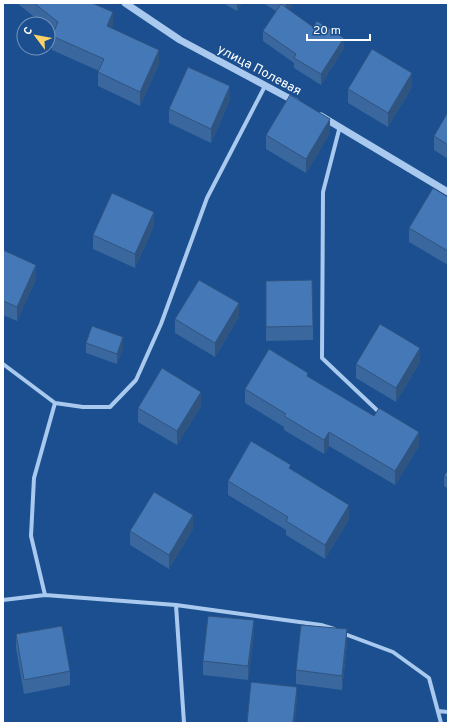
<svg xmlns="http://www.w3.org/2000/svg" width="451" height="726" font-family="Overpass,sans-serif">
<rect width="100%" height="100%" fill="#1b4f8f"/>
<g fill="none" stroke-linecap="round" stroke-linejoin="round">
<path stroke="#a9c9ee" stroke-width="4" d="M 340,126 L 323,192 L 322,358 L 380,413
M 3,364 L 55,403 L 83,407 L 110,407 L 136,380 L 161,324 L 207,198 L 265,86
M 45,595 L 31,536 L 34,478 L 55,403
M 3,600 L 45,595 L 176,605 L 321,625 L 334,629
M 176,605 L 184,723
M 342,633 L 393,652 L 429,678 L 441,723
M 438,711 L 448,712"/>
<path stroke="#a9c9ee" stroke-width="7" d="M 125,3 L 180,40 L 296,102
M 321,116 L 448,192"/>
</g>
<path fill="#3a679d" d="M 17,3 L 92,3 L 113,26 L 112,28 L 159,64 L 140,106 L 98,86 L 98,72 L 99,71 L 52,50 L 52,36 L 53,33 L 48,28 L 48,24 L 43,24 Z
M 223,3 L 242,3 L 237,11 Z
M 263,3 L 293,3 L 289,10 L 344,48 L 321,85 L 294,68 L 294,63 L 263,41 L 263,31 L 276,11 Z
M 412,87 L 388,127 L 348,103 L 348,89 Z
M 230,100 L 211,143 L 169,123 L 169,109 Z
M 448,112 L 448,159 L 434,150 L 434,136 Z
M 330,133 L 306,173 L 266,149 L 266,135 Z
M 448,197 L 448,265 L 409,242 L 409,228 Z
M 154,226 L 135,268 L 93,249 L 93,235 Z
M 3,250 L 36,279 L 17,321 L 3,315 Z
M 266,295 L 313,326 L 313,340 L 266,341 Z
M 239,317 L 215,357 L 175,333 L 175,319 Z
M 86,343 L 123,347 L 117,364 L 86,353 Z
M 420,362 L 396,402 L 356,378 L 356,364 Z
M 308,377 L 419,446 L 395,485 L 329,446 L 324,454 L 284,430 L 284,427 L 245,403 L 245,389 Z
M 201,406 L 177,445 L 138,422 L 138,408 Z
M 291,470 L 349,519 L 325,559 L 286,535 L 286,530 L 228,495 L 228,481 Z
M 448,470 L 448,489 L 444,486 L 444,476 Z
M 193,529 L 169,569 L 130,545 L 130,531 Z
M 16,634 L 70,671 L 70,685 L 24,694 L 16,648 Z
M 254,634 L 248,680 L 203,675 L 203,661 Z
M 347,643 L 342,690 L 296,684 L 296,670 Z"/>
<path fill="#305480" d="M 237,3 L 242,3 L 237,11 Z
M 286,3 L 293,3 L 286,17 Z
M 113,12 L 113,26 L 107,40 L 107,26 Z
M 344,38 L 344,48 L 321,85 L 321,74 Z
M 159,50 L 159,64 L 140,106 L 140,92 Z
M 412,73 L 412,87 L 388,127 L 388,113 Z
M 230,86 L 230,100 L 211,143 L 211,129 Z
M 330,119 L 330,133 L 306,173 L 306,159 Z
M 154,212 L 154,226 L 135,268 L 135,254 Z
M 36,265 L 36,279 L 17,321 L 17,307 Z
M 239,303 L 239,317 L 215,357 L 215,343 Z
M 123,337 L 123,347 L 117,364 L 117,354 Z
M 420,348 L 420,362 L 396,402 L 396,388 Z
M 201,392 L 201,406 L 177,445 L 177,431 Z
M 329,432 L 329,446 L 324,454 L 324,440 Z
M 419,432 L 419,446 L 395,485 L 395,471 Z
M 349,505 L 349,519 L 325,559 L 325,545 Z
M 193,515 L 193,529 L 169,569 L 169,555 Z
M 254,620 L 254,634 L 248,680 L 248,666 Z
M 347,629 L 347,643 L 342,690 L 342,676 Z
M 297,687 L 297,701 L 295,723 L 293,723 Z"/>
<path fill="#4478b7" stroke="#305480" d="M 34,3 L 92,3 L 113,12 L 107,26 L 159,50 L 140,92 L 98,72 L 104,59 L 52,36 L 58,22 Z
M 281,4 L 313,27 L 317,21 L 344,38 L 321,74 L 294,58 L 296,54 L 263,31 Z
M 372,49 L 412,73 L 388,113 L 348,89 Z
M 188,67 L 230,86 L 211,129 L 169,109 Z
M 290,95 L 330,119 L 306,159 L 266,135 Z
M 448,112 L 448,145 L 434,136 Z
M 433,188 L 448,197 L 448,251 L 409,228 Z
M 112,193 L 154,212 L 135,254 L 93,235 Z
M 3,250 L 36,265 L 17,307 L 3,301 Z
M 199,280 L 239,303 L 215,343 L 175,319 Z
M 312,280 L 313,326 L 266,327 L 266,281 Z
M 380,324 L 420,348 L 396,388 L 356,364 Z
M 92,326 L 123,337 L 117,354 L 86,343 Z
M 269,349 L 308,373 L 307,376 L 374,416 L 379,408 L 419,432 L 395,471 L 329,432 L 324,440 L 284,416 L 286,414 L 245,389 Z
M 162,368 L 201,392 L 177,431 L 138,408 Z
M 251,441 L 291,465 L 289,468 L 349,505 L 325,545 L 286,521 L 288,517 L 228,481 Z
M 448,470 L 448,479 L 444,476 Z
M 154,492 L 193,515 L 169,555 L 130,531 Z
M 208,616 L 254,620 L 248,666 L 203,661 Z
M 301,625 L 347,629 L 342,676 L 296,670 Z
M 62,626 L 70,671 L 24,680 L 16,634 Z
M 251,682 L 297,687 L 293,723 L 247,723 Z"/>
<g text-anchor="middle" stroke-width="3" stroke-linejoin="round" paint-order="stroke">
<g font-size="13" fill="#fff" stroke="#1b4f8f">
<text transform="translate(260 69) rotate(28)" y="5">улица Полевая</text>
</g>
</g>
<rect width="451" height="726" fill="none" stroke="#ffffff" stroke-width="8"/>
<g transform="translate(36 36) rotate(302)"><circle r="19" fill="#1b4f8f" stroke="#7695bc"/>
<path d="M0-3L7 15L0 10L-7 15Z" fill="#ffd166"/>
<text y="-6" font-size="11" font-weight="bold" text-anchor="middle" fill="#ffffff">С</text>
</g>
<path d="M307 34v6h63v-6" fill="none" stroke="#ffffff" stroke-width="2"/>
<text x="313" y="34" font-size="12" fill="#ffffff" stroke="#1b4f8f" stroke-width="3" paint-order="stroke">20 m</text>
</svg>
